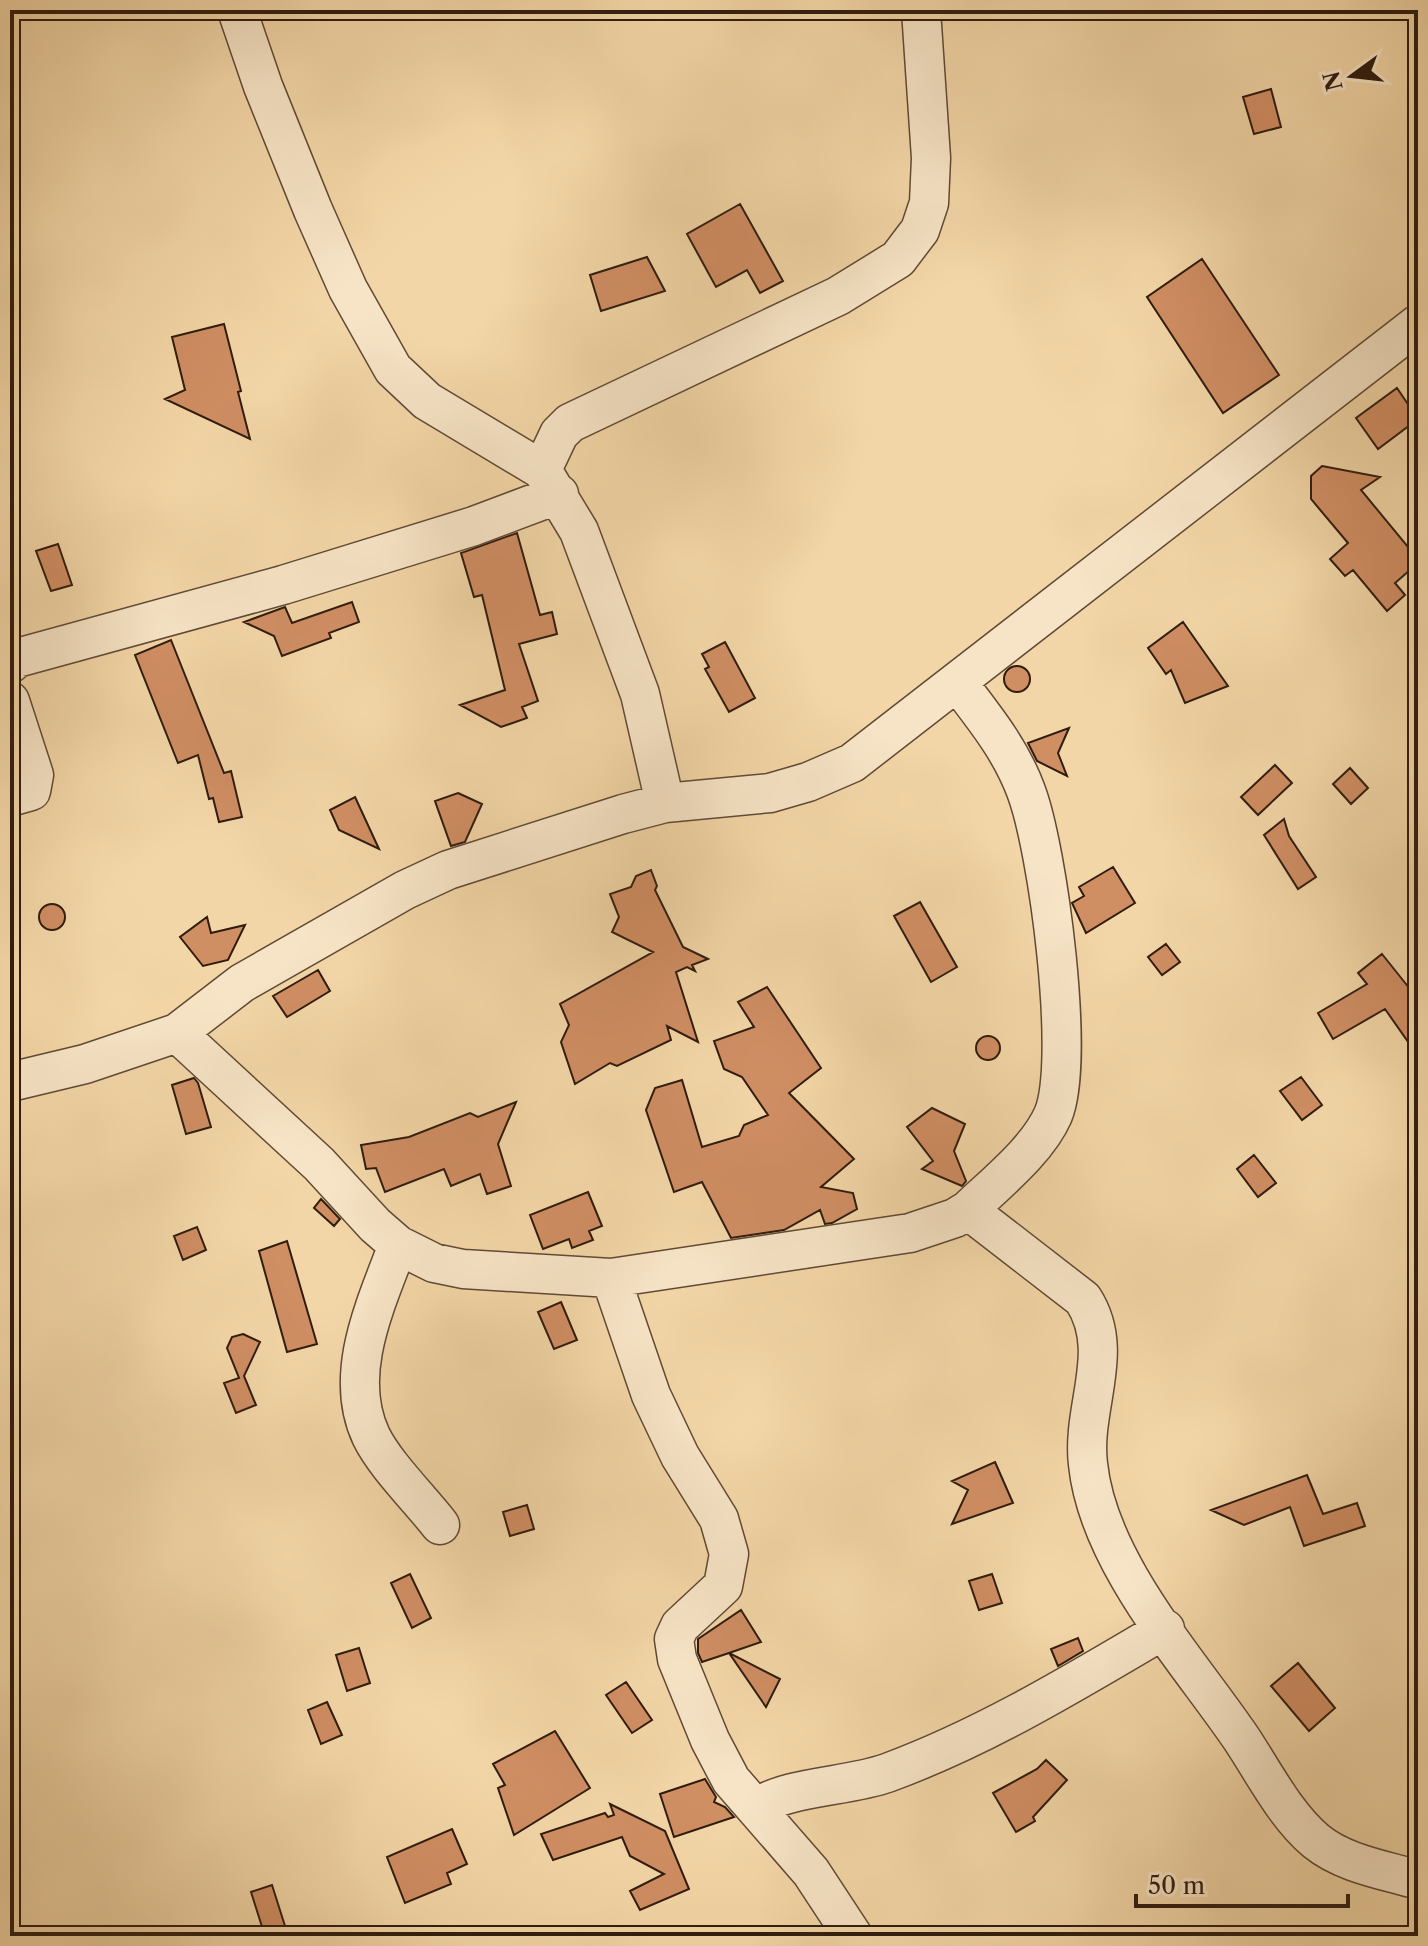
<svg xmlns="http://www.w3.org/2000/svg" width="1428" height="1946" font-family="'Libre Caslon Text',serif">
<rect width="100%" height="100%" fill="#f3d6a7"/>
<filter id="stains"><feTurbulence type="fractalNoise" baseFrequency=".0025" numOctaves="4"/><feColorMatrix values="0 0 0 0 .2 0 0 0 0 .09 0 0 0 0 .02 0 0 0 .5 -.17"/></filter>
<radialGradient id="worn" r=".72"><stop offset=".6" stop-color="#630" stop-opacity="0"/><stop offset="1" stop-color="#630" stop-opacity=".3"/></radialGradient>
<path fill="#d08e63" stroke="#2f1c0f" stroke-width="2" d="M 1271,89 L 1281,127 L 1254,134 L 1243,97 Z
M 740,204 L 783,281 L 760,293 L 747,270 L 716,287 L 687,234 Z
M 647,257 L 665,291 L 601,311 L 590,275 Z
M 1202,259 L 1279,375 L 1223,413 L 1147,297 Z
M 224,324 L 241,391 L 238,392 L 250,439 L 165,399 L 185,390 L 172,337 Z
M 1397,388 L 1418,419 L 1378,449 L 1356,418 Z
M 1322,466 L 1380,477 L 1361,490 L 1418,559 L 1418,563 L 1395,583 L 1405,595 L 1387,611 L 1353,570 L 1345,576 L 1330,559 L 1348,543 L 1311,499 L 1311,476 Z
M 517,533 L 540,615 L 552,612 L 557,634 L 519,644 L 538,701 L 522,707 L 527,718 L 501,727 L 460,705 L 505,690 L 482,595 L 474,597 L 461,553 Z
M 58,544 L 72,585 L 51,591 L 36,551 Z
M 352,602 L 359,622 L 329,633 L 331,638 L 282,656 L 274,636 L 244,622 L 285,607 L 292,623 Z
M 1183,622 L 1228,686 L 1185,703 L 1171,670 L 1166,674 L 1148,648 Z
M 171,640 L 224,773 L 231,771 L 242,817 L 219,822 L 213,798 L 209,799 L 198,755 L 178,763 L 135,655 Z
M 725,642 L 755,698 L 729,712 L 705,669 L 709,667 L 702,654 Z
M1004 679a13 13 0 1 1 26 0a13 13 0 1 1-26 0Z
M 1069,728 L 1058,753 L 1067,776 L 1037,761 L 1028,743 Z
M 1275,765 L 1292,783 L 1258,815 L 1241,797 Z
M 1350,768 L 1368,788 L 1351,804 L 1333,784 Z
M 458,793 L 482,804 L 465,842 L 451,846 L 435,801 Z
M 355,797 L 379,849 L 339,830 L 330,810 Z
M 1284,819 L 1289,836 L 1316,877 L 1298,889 L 1264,835 Z
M 1113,867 L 1135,903 L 1086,933 L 1072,903 L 1084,896 L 1079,887 Z
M 651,870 L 657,886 L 655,890 L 683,947 L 708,959 L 692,965 L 695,971 L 687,967 L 676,972 L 698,1042 L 667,1026 L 671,1040 L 617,1066 L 610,1063 L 575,1084 L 561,1042 L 569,1025 L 560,1004 L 653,952 L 612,932 L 619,917 L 610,894 L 631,887 L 636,876 Z
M 920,902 L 957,967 L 931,982 L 894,916 Z
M39 917a13 13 0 1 1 26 0a13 13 0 1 1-26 0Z
M 207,917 L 211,933 L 245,925 L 228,960 L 203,966 L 180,937 Z
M 1166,944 L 1180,962 L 1162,975 L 1148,957 Z
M 1382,954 L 1418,999 L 1418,1056 L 1385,1009 L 1333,1039 L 1318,1013 L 1367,984 L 1358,973 Z
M 318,970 L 330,991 L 287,1017 L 273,996 Z
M 767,987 L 821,1068 L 789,1093 L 854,1159 L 821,1187 L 853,1193 L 857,1209 L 832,1223 L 825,1224 L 820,1210 L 784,1230 L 731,1238 L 702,1182 L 674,1192 L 646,1110 L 655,1088 L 682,1080 L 702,1147 L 739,1136 L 744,1125 L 768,1115 L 742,1077 L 724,1069 L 714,1041 L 754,1027 L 738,1002 Z
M976 1048a12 12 0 1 1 24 0a12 12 0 1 1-24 0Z
M 1301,1077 L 1322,1105 L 1302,1120 L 1280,1091 Z
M 194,1078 L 198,1083 L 211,1127 L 186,1134 L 172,1085 Z
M 516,1102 L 498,1144 L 511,1186 L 487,1194 L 480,1174 L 451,1186 L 444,1169 L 385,1192 L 376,1168 L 366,1169 L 361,1145 L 409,1137 L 470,1113 L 478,1117 Z
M 932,1108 L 965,1124 L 954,1151 L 966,1181 L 962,1186 L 922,1169 L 933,1161 L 907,1127 Z
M 1254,1155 L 1276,1183 L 1258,1197 L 1237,1169 Z
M 588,1192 L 602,1226 L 589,1231 L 593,1240 L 572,1248 L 569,1239 L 543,1249 L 530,1215 Z
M 321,1199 L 340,1219 L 334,1226 L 314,1208 Z
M 197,1227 L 206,1250 L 183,1260 L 174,1236 Z
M 287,1241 L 317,1344 L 287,1352 L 259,1251 Z
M 561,1302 L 577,1340 L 554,1349 L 538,1312 Z
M 243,1334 L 260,1342 L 244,1376 L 256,1405 L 236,1413 L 224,1383 L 239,1378 L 227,1348 L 232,1337 Z
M 995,1462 L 1013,1503 L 952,1524 L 968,1490 L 952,1481 Z
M 1307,1475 L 1323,1514 L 1357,1503 L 1365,1526 L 1304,1546 L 1290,1507 L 1244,1525 L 1211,1510 Z
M 527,1505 L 534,1529 L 510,1536 L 503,1512 Z
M 410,1574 L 431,1618 L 412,1628 L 391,1583 Z
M 992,1574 L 1002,1603 L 979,1610 L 969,1581 Z
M 741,1610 L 761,1642 L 729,1653 L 780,1679 L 766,1707 L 729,1653 L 702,1662 L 698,1653 L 698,1639 Z
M 1078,1638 L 1083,1651 L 1058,1666 L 1051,1649 Z
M 359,1648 L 370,1683 L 347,1691 L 336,1655 Z
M 1298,1663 L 1335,1708 L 1309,1731 L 1271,1686 Z
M 626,1682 L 652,1720 L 632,1733 L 606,1695 Z
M 327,1702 L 342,1735 L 321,1744 L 308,1710 Z
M 555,1731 L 590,1788 L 514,1835 L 498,1788 L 505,1785 L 493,1764 Z
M 1046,1760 L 1067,1780 L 1033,1817 L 1035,1821 L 1016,1832 L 993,1793 L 1037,1769 Z
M 705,1779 L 716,1797 L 714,1802 L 725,1807 L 734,1817 L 674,1837 L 660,1794 Z
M 610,1804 L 665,1831 L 689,1889 L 640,1910 L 630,1891 L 664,1874 L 630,1856 L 622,1837 L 553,1860 L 541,1834 L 605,1813 L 608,1817 L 614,1815 Z
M 452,1829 L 467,1864 L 447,1873 L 451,1884 L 405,1903 L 387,1857 Z
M 272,1885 L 285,1926 L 264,1933 L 251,1892 Z"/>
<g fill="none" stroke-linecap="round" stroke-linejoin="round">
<defs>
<path id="minor" d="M 237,10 L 263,86 L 313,210 L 348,289 L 393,369 L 427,401 L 542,470 L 579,531 L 640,694 L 665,803
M 542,470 L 559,434 L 570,423 L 838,296 L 898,259 L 920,230 L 929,203 L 931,158 L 921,10
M 10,664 L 17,658 L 283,585 L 474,526 L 559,494
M 958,683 C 984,717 1011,750 1026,791 C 1048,849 1076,1060 1053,1115 C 1037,1151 996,1183 968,1210 L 1083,1299 C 1117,1351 1081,1407 1088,1464 C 1098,1562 1187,1659 1241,1738 C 1263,1771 1285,1815 1316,1841 C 1344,1864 1385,1870 1418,1880
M 10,701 L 34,775 L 31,791 L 10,797
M 177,1033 L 319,1164 L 375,1225 L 398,1245 L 434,1263 L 463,1269 L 611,1278 L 910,1233 L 955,1218 L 968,1210
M 10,1082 L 85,1064 L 177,1033 L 242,983 L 405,890 L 448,870 L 623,814 L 665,803 L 770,793 L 808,782 L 852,763 L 1418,324
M 398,1245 C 376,1304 342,1374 371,1436 C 385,1465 420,1499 440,1525
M 611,1278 L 651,1395 L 680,1456 L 719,1519 L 729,1554 L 723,1586 L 680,1626 L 674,1639 L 677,1659 L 710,1740 L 731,1780 L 811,1872 L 853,1936
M 757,1807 C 790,1786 847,1787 887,1773 C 985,1737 1075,1682 1165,1629"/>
</defs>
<use href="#minor" stroke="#604a35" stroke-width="41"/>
<use href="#minor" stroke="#f7e4c6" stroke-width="38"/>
</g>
<rect width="1428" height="1946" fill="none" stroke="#f3d6a7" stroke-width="40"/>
<rect x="12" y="12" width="1404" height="1922" fill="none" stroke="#2f1c0f" stroke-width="4"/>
<rect x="20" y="20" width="1388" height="1906" fill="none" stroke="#2f1c0f" stroke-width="2"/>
<g transform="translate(1352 76) rotate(255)" stroke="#f7e4c6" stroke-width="6" paint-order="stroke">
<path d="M0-6L14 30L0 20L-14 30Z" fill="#2f1c0f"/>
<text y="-12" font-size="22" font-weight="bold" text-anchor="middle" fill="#2f1c0f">N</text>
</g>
<path d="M1136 1894v12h212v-12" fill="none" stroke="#2f1c0f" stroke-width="4"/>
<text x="1148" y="1894" font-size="24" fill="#2f1c0f" stroke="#f7e4c6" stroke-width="6" paint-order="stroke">50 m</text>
<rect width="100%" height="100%" filter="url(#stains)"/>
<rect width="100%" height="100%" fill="url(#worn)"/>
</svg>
